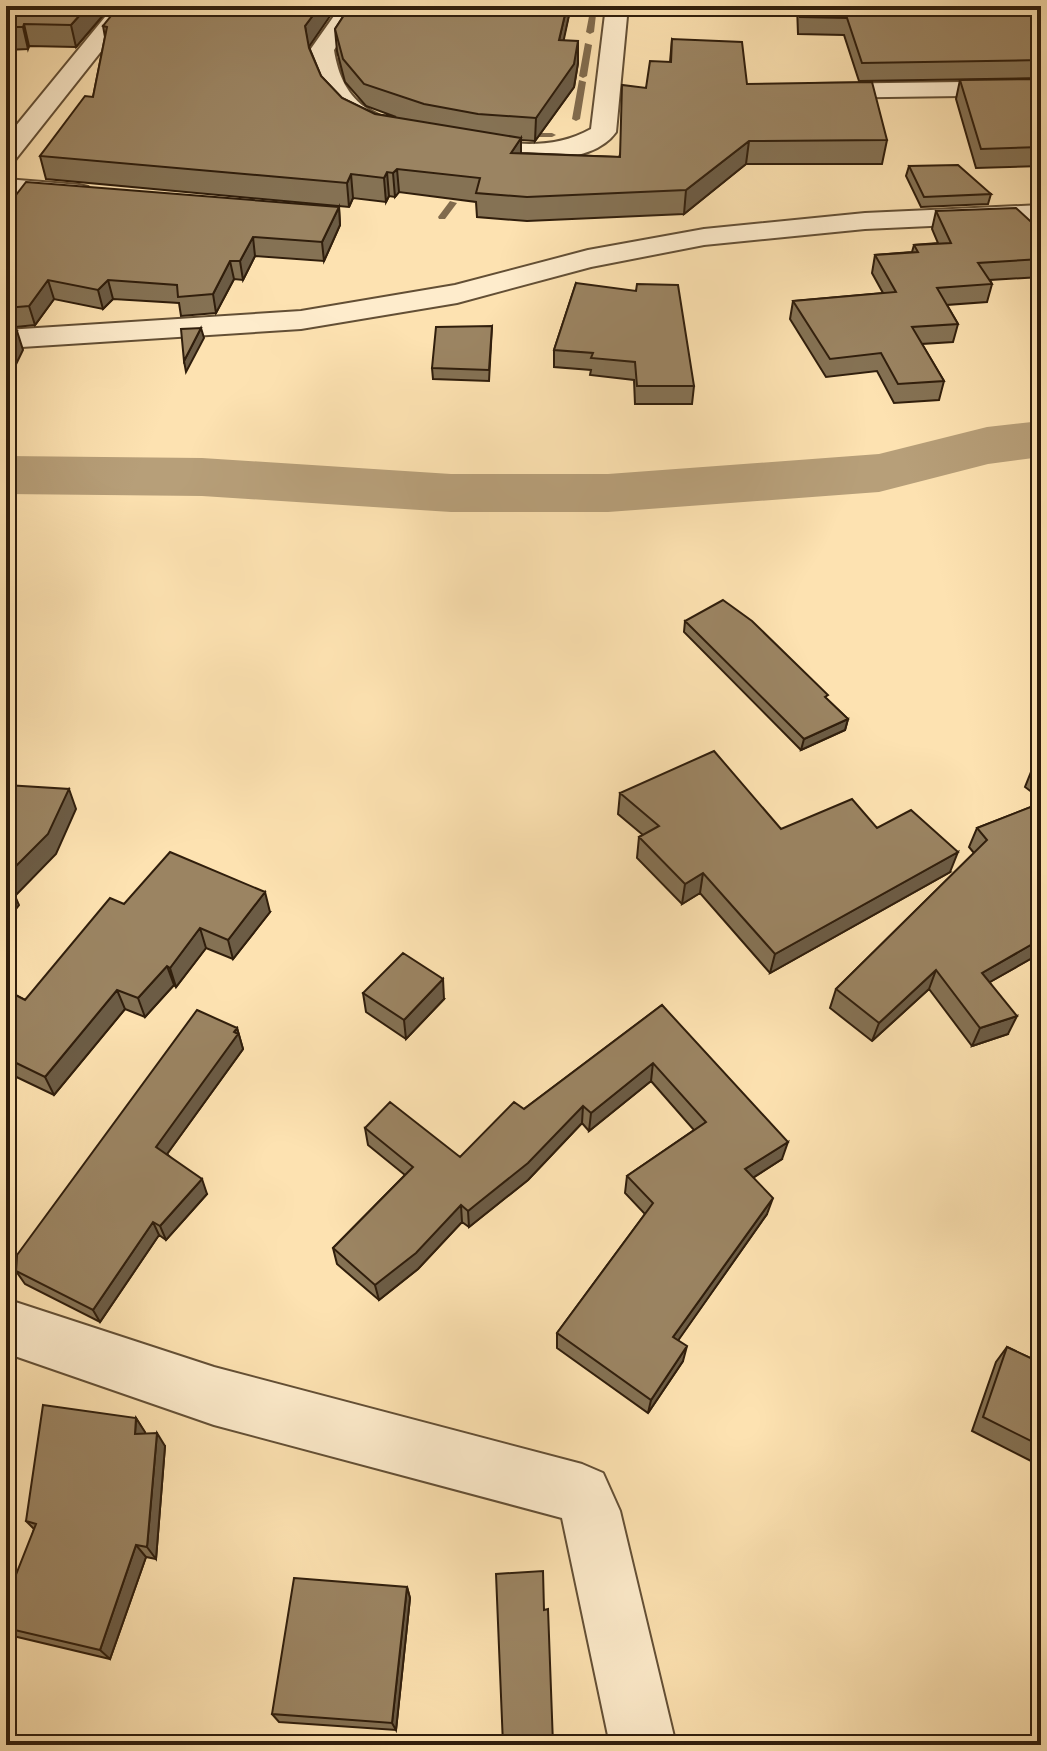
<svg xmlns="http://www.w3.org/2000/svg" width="1047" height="1751" font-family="'IM FELL English',serif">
<rect width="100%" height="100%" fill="#fde2b1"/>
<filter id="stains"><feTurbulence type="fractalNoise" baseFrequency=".0025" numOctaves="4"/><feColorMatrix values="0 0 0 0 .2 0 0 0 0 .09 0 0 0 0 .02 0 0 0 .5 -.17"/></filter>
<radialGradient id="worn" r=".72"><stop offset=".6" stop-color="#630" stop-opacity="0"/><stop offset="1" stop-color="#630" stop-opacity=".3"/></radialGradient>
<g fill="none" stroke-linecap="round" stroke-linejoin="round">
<path fill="#816b4d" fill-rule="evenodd" d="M 591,6 L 597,6 L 594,32 L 590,34 L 586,32 Z
M 342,38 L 346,40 L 337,57 L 355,84 L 351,86 L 348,86 L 329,57 L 338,40 Z
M 585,43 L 592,45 L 587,76 L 583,78 L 579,76 Z
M 579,80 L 586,82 L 580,119 L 576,121 L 572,119 Z
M 517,133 L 552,133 L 556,135 L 552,137 L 517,137 Z
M 450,201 L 457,203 L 445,219 L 439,219 L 438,217 Z"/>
<path fill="#b79f79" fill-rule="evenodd" d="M 1041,421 L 1041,457 L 988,464 L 879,492 L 608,512 L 451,512 L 202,496 L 6,494 L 6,456 L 202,458 L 451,474 L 608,474 L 879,454 L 987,427 Z"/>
<defs>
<path id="minor" d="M 114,6 L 137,6 L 15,160 L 6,163 L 6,138 Z
M 341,6 L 363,6 L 334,50 C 338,75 347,96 369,110 C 377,115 385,116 390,124 L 387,129 C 344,140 316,84 310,50 Z
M 606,6 L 628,6 L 616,132 C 587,173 493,159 452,148 L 448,143 L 452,138 L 461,135 C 505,144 550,152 591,129 Z
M 1041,81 L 1041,95 L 814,98 L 805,96 L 802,91 L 805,86 L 814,84 Z
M 6,179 L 79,185 L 88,187 L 92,193 L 88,199 L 79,201 L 6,195 Z
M 1041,205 L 1041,221 L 865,229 L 704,245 L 591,267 L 457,303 L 301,329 L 6,348 L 6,330 L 301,311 L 455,285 L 588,250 L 704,229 L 865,213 Z
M 6,1299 L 214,1367 L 582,1464 L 603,1473 L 620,1511 L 676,1745 L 610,1745 L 562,1518 L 214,1425 L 6,1353 Z"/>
</defs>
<use href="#minor" stroke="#634f35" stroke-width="4"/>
<use href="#minor" fill="#feeccc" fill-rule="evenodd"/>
</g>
<path fill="#857254" stroke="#301e0c" stroke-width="2" d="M 6,6 L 111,6 L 76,47 L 29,46 L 28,49 L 6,50 Z
M 350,6 L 571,6 L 563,40 L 578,63 L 574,87 L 535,141 L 521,140 L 521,153 L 619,157 L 646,88 L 670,62 L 672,39 L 747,84 L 887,140 L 882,164 L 746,164 L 684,214 L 527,221 L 477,217 L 476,202 L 399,192 L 395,197 L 389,196 L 386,202 L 353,198 L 349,207 L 46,179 L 40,156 L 93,97 L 105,37 L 103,26 L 309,47 L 321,76 L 342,98 L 375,114 L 396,117 L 366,106 L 345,82 L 337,51 L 335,29 Z
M 797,6 L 1041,6 L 1041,78 L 859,81 L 844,35 L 798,34 Z
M 1041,79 L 1041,166 L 976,168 L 956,99 L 960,80 Z
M 909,166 L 991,194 L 988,204 L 921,207 L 906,176 Z
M 339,207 L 340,225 L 324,261 L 255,256 L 243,280 L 234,279 L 216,313 L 181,316 L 179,303 L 113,299 L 103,309 L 54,299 L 35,325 L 6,328 L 6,208 Z
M 936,211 L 1041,231 L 1041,277 L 990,280 L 992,284 L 987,302 L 947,305 L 958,324 L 953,342 L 922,344 L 944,381 L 939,400 L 894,403 L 877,371 L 826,377 L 790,319 L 793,301 L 883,293 L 872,273 L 875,255 L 912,252 L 914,245 L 938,243 L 932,229 Z
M 576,283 L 694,386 L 692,404 L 635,404 L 634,380 L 590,375 L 591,370 L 554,367 L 554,350 Z
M 492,326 L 489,381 L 433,379 L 432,368 Z
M 685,621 L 827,699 L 848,719 L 845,730 L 801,750 L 684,632 Z
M 1041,762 L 1041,799 L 1025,787 L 1033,767 Z
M 620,793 L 781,829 L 950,872 L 770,973 L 700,893 L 682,904 L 637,858 L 639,837 L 643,835 L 618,814 Z
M 1041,803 L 1041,953 L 990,982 L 1008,1034 L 972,1046 L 929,989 L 872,1041 L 830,1008 L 836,989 L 974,853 L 969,847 L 977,828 Z
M 124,904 L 270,912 L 233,959 L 206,948 L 176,987 L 174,985 L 145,1017 L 125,1009 L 54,1095 L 6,1072 L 6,990 L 25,1000 Z
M 363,993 L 444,999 L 406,1039 L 366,1012 Z
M 662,1005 L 782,1159 L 753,1178 L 767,1214 L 678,1340 L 683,1361 L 648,1413 L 557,1348 L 557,1333 L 645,1214 L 625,1193 L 627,1176 L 694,1130 L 651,1081 L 589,1131 L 582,1123 L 528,1180 L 469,1227 L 462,1222 L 418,1269 L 379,1300 L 337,1264 L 333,1248 L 405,1175 L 368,1145 L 365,1128 L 460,1157 Z
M 237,1028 L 243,1049 L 167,1154 L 207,1194 L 166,1240 L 159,1235 L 100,1322 L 25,1284 L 16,1271 Z
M 1007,1347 L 1041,1363 L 1041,1466 L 972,1431 L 996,1362 Z
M 136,1418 L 145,1433 L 165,1446 L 156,1559 L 146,1557 L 110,1659 L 9,1635 L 6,1633 L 6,1628 L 34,1529 L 26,1521 Z
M 407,1587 L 410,1598 L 396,1730 L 279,1722 L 272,1714 Z"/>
<path fill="#6c5c45" stroke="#301e0c" stroke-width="2" d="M 88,6 L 111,6 L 76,47 L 71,25 Z
M 320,6 L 337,6 L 308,48 L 305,26 Z
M 567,6 L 571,6 L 559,62 L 559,40 Z
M 24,24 L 29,46 L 28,49 L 23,27 Z
M 578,41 L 578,63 L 574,87 L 535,141 L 536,118 Z
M 521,138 L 521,161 L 511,153 Z
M 749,141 L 746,164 L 684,214 L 686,190 Z
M 397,169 L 399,192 L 395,197 L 393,173 Z
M 387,172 L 389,196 L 386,202 L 384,178 Z
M 351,174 L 353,198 L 349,207 L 347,183 Z
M 339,207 L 340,225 L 324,261 L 322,242 Z
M 253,237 L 255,256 L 243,280 L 240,261 Z
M 230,261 L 234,279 L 216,313 L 213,294 Z
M 48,280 L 54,299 L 35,325 L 29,306 Z
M 108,280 L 113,299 L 103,309 L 98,290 Z
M 201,328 L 204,338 L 186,372 L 184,361 Z
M 17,331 L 23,350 L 6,385 L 6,353 Z
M 848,719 L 845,730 L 801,750 L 804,739 Z
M 69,789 L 76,809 L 56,854 L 15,896 L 19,905 L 6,922 L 6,876 Z
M 958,852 L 950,872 L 770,973 L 775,954 Z
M 703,873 L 700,893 L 682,904 L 685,884 Z
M 265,892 L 270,912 L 233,959 L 228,940 Z
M 200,928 L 206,948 L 176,987 L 170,968 Z
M 1041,939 L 1041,953 L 974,991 L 982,973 Z
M 167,966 L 174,985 L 145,1017 L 138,998 Z
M 936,970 L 929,989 L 872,1041 L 879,1023 Z
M 443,979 L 444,999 L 406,1039 L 404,1020 Z
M 117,990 L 125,1009 L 54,1095 L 45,1077 Z
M 1017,1016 L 1008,1034 L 972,1046 L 980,1028 Z
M 237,1028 L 243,1049 L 162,1161 L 156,1147 Z
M 653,1063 L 651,1081 L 589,1131 L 591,1113 Z
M 583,1106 L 582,1123 L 528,1180 L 469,1227 L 468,1211 Z
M 788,1142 L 782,1159 L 740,1186 L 745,1169 Z
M 202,1179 L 207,1194 L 166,1240 L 160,1226 Z
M 773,1198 L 767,1214 L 670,1352 L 673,1337 Z
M 461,1205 L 462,1222 L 418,1269 L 379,1300 L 375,1285 Z
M 153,1222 L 159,1235 L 100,1322 L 93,1310 Z
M 687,1346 L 683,1361 L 648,1413 L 651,1400 Z
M 136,1418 L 145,1432 L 144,1448 L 135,1434 Z
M 157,1433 L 165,1446 L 156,1559 L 147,1547 Z
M 136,1545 L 146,1557 L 110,1659 L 100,1650 Z
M 407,1587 L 410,1598 L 396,1730 L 392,1723 Z"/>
<path fill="#9b8462" stroke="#301e0c" stroke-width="2" d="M 6,6 L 88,6 L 71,25 L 24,24 L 23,27 L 6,27 Z
M 119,6 L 320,6 L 305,26 L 309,48 L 321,76 L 342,98 L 375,114 L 521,138 L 511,153 L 620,157 L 622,85 L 646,88 L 650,61 L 671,62 L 672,39 L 742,42 L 747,84 L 872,82 L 887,140 L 749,141 L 686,190 L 527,197 L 476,193 L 480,178 L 397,169 L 393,173 L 387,172 L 384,178 L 351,174 L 347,183 L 40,156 L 85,96 L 93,97 L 107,27 L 103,26 Z
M 350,6 L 567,6 L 559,40 L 578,41 L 574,64 L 536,118 L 478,114 L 424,104 L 364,84 L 343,59 L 335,29 Z
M 800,6 L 1041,6 L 1041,60 L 862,63 L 847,18 L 800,17 Z
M 1041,79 L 1041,147 L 981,149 L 960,80 Z
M 958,165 L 991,194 L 924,197 L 909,166 Z
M 26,182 L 339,207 L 322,242 L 253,237 L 240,261 L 230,261 L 213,294 L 178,297 L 177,285 L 108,280 L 98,290 L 48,280 L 29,306 L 6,308 L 6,208 Z
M 1016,208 L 1041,231 L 1041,259 L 978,263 L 992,284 L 937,288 L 958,324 L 912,327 L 944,381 L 898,384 L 881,353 L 830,359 L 793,301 L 896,292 L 875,255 L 918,252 L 914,245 L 951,243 L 936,211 Z
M 576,283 L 636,291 L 637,284 L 678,285 L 694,386 L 637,386 L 635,362 L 591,358 L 593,353 L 554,350 Z
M 492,326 L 489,370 L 432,368 L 436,327 Z
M 201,328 L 184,361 L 181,329 Z
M 6,331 L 17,331 L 6,353 Z
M 723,600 L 752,621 L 828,695 L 825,697 L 848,719 L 804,739 L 685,621 Z
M 714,751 L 781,829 L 852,799 L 877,828 L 911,810 L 958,852 L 775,954 L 703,873 L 685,884 L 639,837 L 659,826 L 620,793 Z
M 1041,762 L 1041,773 L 1033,767 Z
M 6,785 L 69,789 L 48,834 L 6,876 Z
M 1041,803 L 1041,939 L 982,973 L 1017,1016 L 980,1028 L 936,970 L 879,1023 L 836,989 L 987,840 L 977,828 Z
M 170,852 L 265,892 L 228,940 L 200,928 L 170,968 L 167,966 L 138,998 L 117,990 L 45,1077 L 6,1058 L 6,990 L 25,1000 L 110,898 L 124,904 Z
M 403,953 L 443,979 L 404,1020 L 363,993 Z
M 662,1005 L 788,1142 L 745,1169 L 773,1198 L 673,1337 L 687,1346 L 651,1400 L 557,1333 L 653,1203 L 627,1176 L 706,1122 L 653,1063 L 591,1113 L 583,1106 L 528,1163 L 468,1211 L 461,1205 L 416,1253 L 375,1285 L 333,1248 L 413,1167 L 365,1128 L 390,1102 L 460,1157 L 514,1102 L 524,1109 Z
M 197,1010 L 237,1028 L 234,1032 L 238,1034 L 156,1147 L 202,1179 L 160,1226 L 153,1222 L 93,1310 L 16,1271 L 17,1255 Z
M 1007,1347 L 1041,1363 L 1041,1446 L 983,1417 Z
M 43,1405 L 136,1418 L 135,1434 L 157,1433 L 147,1547 L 136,1545 L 100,1650 L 6,1628 L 6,1600 L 36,1524 L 26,1521 Z
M 543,1571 L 544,1610 L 548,1609 L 553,1744 L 503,1745 L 496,1574 Z
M 294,1578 L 407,1587 L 392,1723 L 272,1714 Z"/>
<rect width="1047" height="1751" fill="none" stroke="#fde2b1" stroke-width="32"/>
<rect x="8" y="8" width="1031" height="1735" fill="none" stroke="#301e0c" stroke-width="4"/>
<rect x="16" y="16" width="1015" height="1719" fill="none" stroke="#301e0c" stroke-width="2"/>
<rect width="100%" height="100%" filter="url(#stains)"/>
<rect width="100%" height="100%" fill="url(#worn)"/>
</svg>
